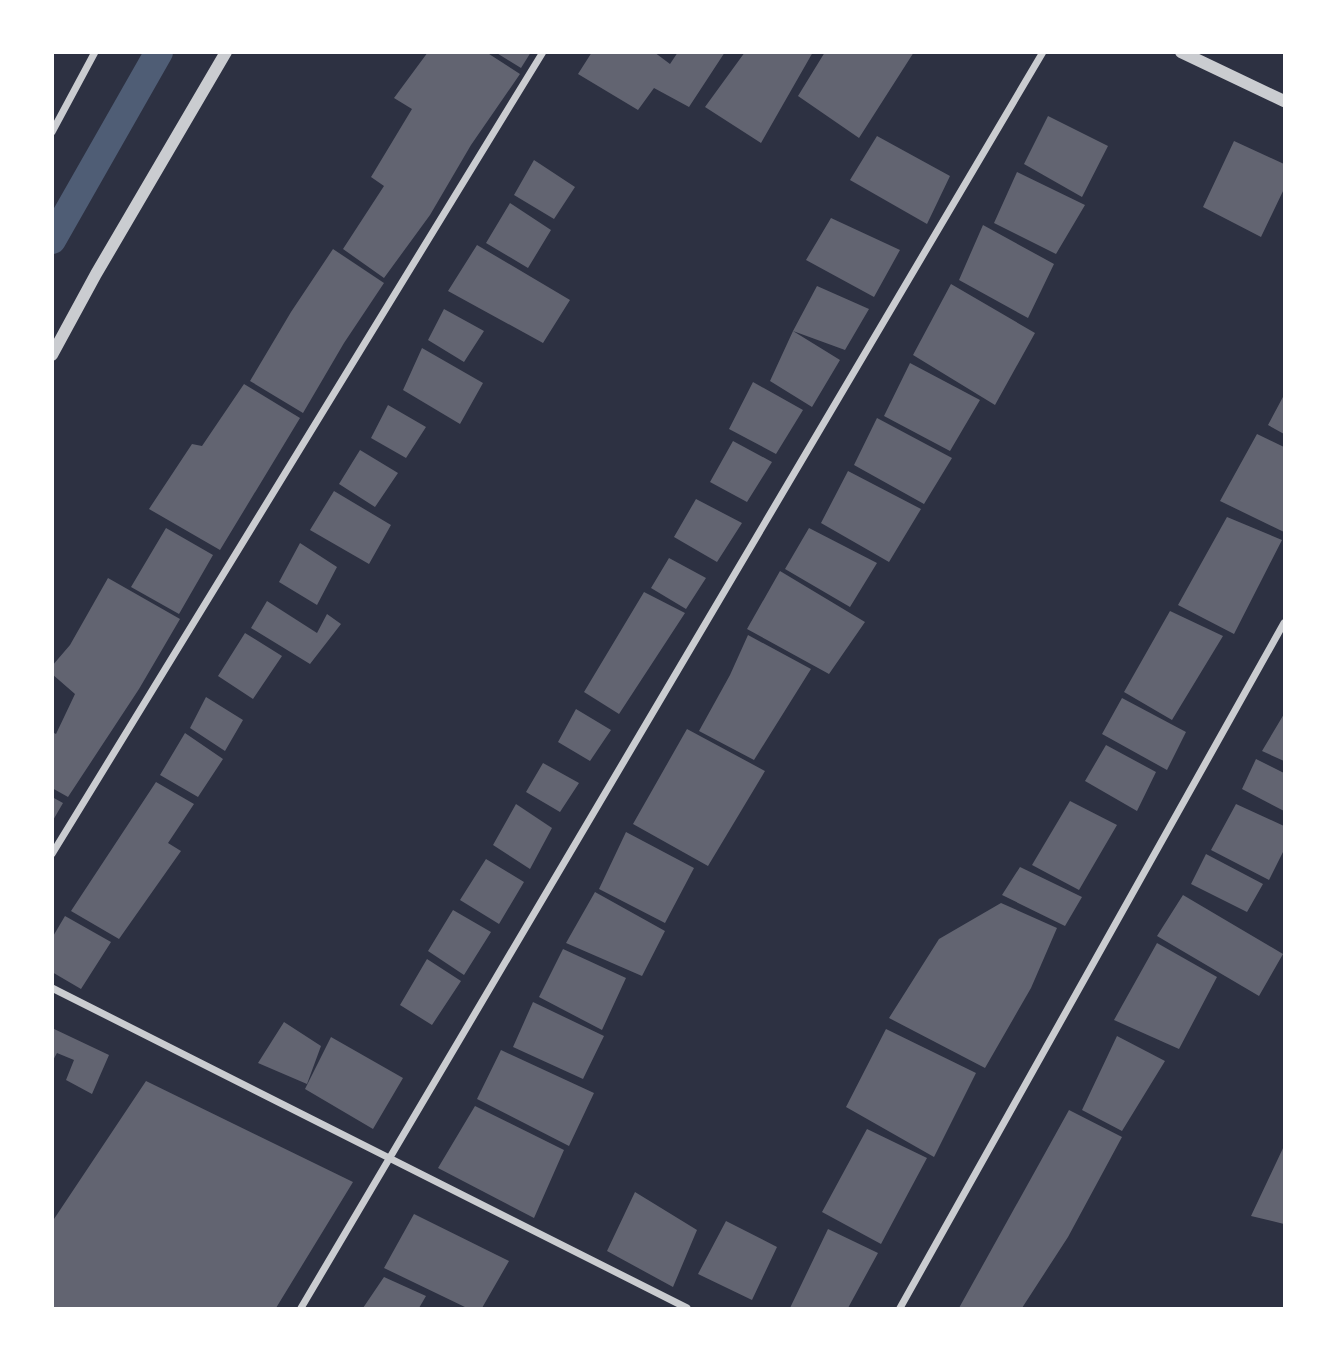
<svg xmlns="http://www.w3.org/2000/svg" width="1337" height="1361" font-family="'Open Sans',sans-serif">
<rect width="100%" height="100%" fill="#2d3142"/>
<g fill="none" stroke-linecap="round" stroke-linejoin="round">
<path stroke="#4f5d75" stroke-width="28" d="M 52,240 L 159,52"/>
</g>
<path fill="#626471" d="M 428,52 L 486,52 L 520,74 L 471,145 L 430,215 L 384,278 L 343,249 L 384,186 L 371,177 L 412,109 L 394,98 Z
M 495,52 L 531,52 L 521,68 Z
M 592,52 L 654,52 L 670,64 L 678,52 L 725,52 L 689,107 L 654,88 L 638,110 L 578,74 Z
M 745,52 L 813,52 L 761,143 L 705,107 Z
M 825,52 L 914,52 L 859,138 L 798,96 Z
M 1048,116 L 1108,146 L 1082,197 L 1024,164 Z
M 877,136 L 950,176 L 927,224 L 850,180 Z
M 1234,141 L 1284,164 L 1284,189 L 1261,237 L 1203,207 Z
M 534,160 L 575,187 L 554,219 L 514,195 Z
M 1017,172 L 1085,205 L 1056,254 L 994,223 Z
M 510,203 L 551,230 L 528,268 L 486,243 Z
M 831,218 L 900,250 L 874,297 L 806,260 Z
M 983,225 L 1054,264 L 1028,318 L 959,280 Z
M 477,245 L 570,300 L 543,343 L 448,291 Z
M 333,249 L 384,283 L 344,343 L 303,413 L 250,381 L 291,312 Z
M 951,284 L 1035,333 L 995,405 L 913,355 Z
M 817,286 L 869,309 L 845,350 L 793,331 Z
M 444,309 L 484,331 L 464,362 L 428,340 Z
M 793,331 L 840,360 L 812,407 L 770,381 Z
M 422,348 L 483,383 L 460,424 L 403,390 Z
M 910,363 L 980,400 L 950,451 L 884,416 Z
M 753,382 L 803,410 L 776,454 L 729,429 Z
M 244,384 L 300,418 L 220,550 L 149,509 L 192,444 L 202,446 Z
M 1284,395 L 1284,434 L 1268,425 Z
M 388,405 L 426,427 L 406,458 L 371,438 Z
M 877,418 L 952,458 L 924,504 L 854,465 Z
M 1257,434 L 1284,447 L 1284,532 L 1220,501 Z
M 733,441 L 772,462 L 747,502 L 710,482 Z
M 360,450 L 398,473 L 375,507 L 339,484 Z
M 848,471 L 921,509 L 889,562 L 821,523 Z
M 334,491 L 391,525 L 369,564 L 310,530 Z
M 696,499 L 742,523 L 717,562 L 674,537 Z
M 1227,517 L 1282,540 L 1234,634 L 1178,605 Z
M 166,528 L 213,555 L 179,614 L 131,587 Z
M 809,528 L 877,563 L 850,607 L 785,569 Z
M 300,543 L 337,567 L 317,605 L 279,582 Z
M 669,558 L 706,578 L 686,609 L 651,588 Z
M 780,571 L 865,622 L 829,674 L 747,629 Z
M 108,578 L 180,619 L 139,689 L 68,797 L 52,788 L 52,732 L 56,734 L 75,694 L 52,674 L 52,666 L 70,645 Z
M 644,592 L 685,613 L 619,714 L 584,692 Z
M 267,601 L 317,633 L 327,614 L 341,624 L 310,664 L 251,628 Z
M 1170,611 L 1223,636 L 1172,720 L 1124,692 Z
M 245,633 L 282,656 L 253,699 L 218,676 Z
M 748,635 L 811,669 L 754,760 L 699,731 L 730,675 Z
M 206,697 L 243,720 L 225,751 L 190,728 Z
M 1122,698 L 1186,732 L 1167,770 L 1102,734 Z
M 576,709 L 611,730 L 590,761 L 558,742 Z
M 1284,714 L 1284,761 L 1262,751 Z
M 687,729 L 765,771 L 708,866 L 633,824 Z
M 185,733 L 223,759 L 198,797 L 160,775 Z
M 1106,745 L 1156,772 L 1137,811 L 1085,781 Z
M 1256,759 L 1284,773 L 1284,811 L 1242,789 Z
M 543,763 L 579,783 L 560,812 L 526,792 Z
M 156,782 L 194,804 L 168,843 L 181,851 L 119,939 L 71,911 Z
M 52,797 L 63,803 L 52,822 Z
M 1070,801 L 1117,825 L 1079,890 L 1032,865 Z
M 516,804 L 552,828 L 530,869 L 493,845 Z
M 1236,804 L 1284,826 L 1284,850 L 1269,880 L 1211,850 Z
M 626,832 L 694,868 L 665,923 L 599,889 Z
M 1206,854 L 1263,884 L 1247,912 L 1191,884 Z
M 486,859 L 524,882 L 499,924 L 460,900 Z
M 1020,867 L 1082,897 L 1065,926 L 1002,895 Z
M 595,892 L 665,931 L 642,976 L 566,943 Z
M 1183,895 L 1283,954 L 1259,996 L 1157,936 Z
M 1001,903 L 1057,928 L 1031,988 L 985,1068 L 889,1018 L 939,939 Z
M 453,910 L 491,932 L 464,975 L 428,951 Z
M 65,916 L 111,942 L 81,989 L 52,972 L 52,938 Z
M 1157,943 L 1217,977 L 1179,1049 L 1114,1020 Z
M 563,949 L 626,978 L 602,1030 L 539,997 Z
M 427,959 L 461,981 L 432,1025 L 400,1005 Z
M 533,1002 L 604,1036 L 583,1079 L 513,1047 Z
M 284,1022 L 321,1046 L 307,1084 L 258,1063 Z
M 52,1028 L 109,1055 L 92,1094 L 66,1080 L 74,1060 L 57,1053 L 52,1062 Z
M 886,1029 L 976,1073 L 934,1157 L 846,1107 Z
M 1117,1036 L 1165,1061 L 1122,1131 L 1082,1110 Z
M 331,1037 L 403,1078 L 373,1129 L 305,1089 Z
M 501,1050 L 594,1093 L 569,1146 L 477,1099 Z
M 146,1081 L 353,1182 L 276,1308 L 52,1308 L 52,1222 Z
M 475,1106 L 564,1150 L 534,1218 L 438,1168 Z
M 1069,1110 L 1122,1137 L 1068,1237 L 1022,1308 L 959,1308 Z
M 867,1129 L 927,1158 L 881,1244 L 822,1212 Z
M 1284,1146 L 1284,1224 L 1251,1216 Z
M 635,1192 L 697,1230 L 673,1287 L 607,1251 Z
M 414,1214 L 509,1261 L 482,1308 L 467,1308 L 384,1268 Z
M 726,1221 L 777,1247 L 752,1300 L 698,1274 Z
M 828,1229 L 878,1253 L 848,1308 L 790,1308 Z
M 384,1277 L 426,1296 L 419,1308 L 363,1308 Z"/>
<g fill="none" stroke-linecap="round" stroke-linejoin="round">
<path stroke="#caccd0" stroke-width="7" d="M 52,132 L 95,52
M 52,854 L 543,52
M 52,988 L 687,1308
M 301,1308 L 1043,52
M 900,1308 L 1284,623"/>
<path stroke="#caccd0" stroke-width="12" d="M 1181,52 L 1284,101
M 52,355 L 96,274 L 226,52"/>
</g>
<rect width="1337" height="1361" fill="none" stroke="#ffffff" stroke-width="108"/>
</svg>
